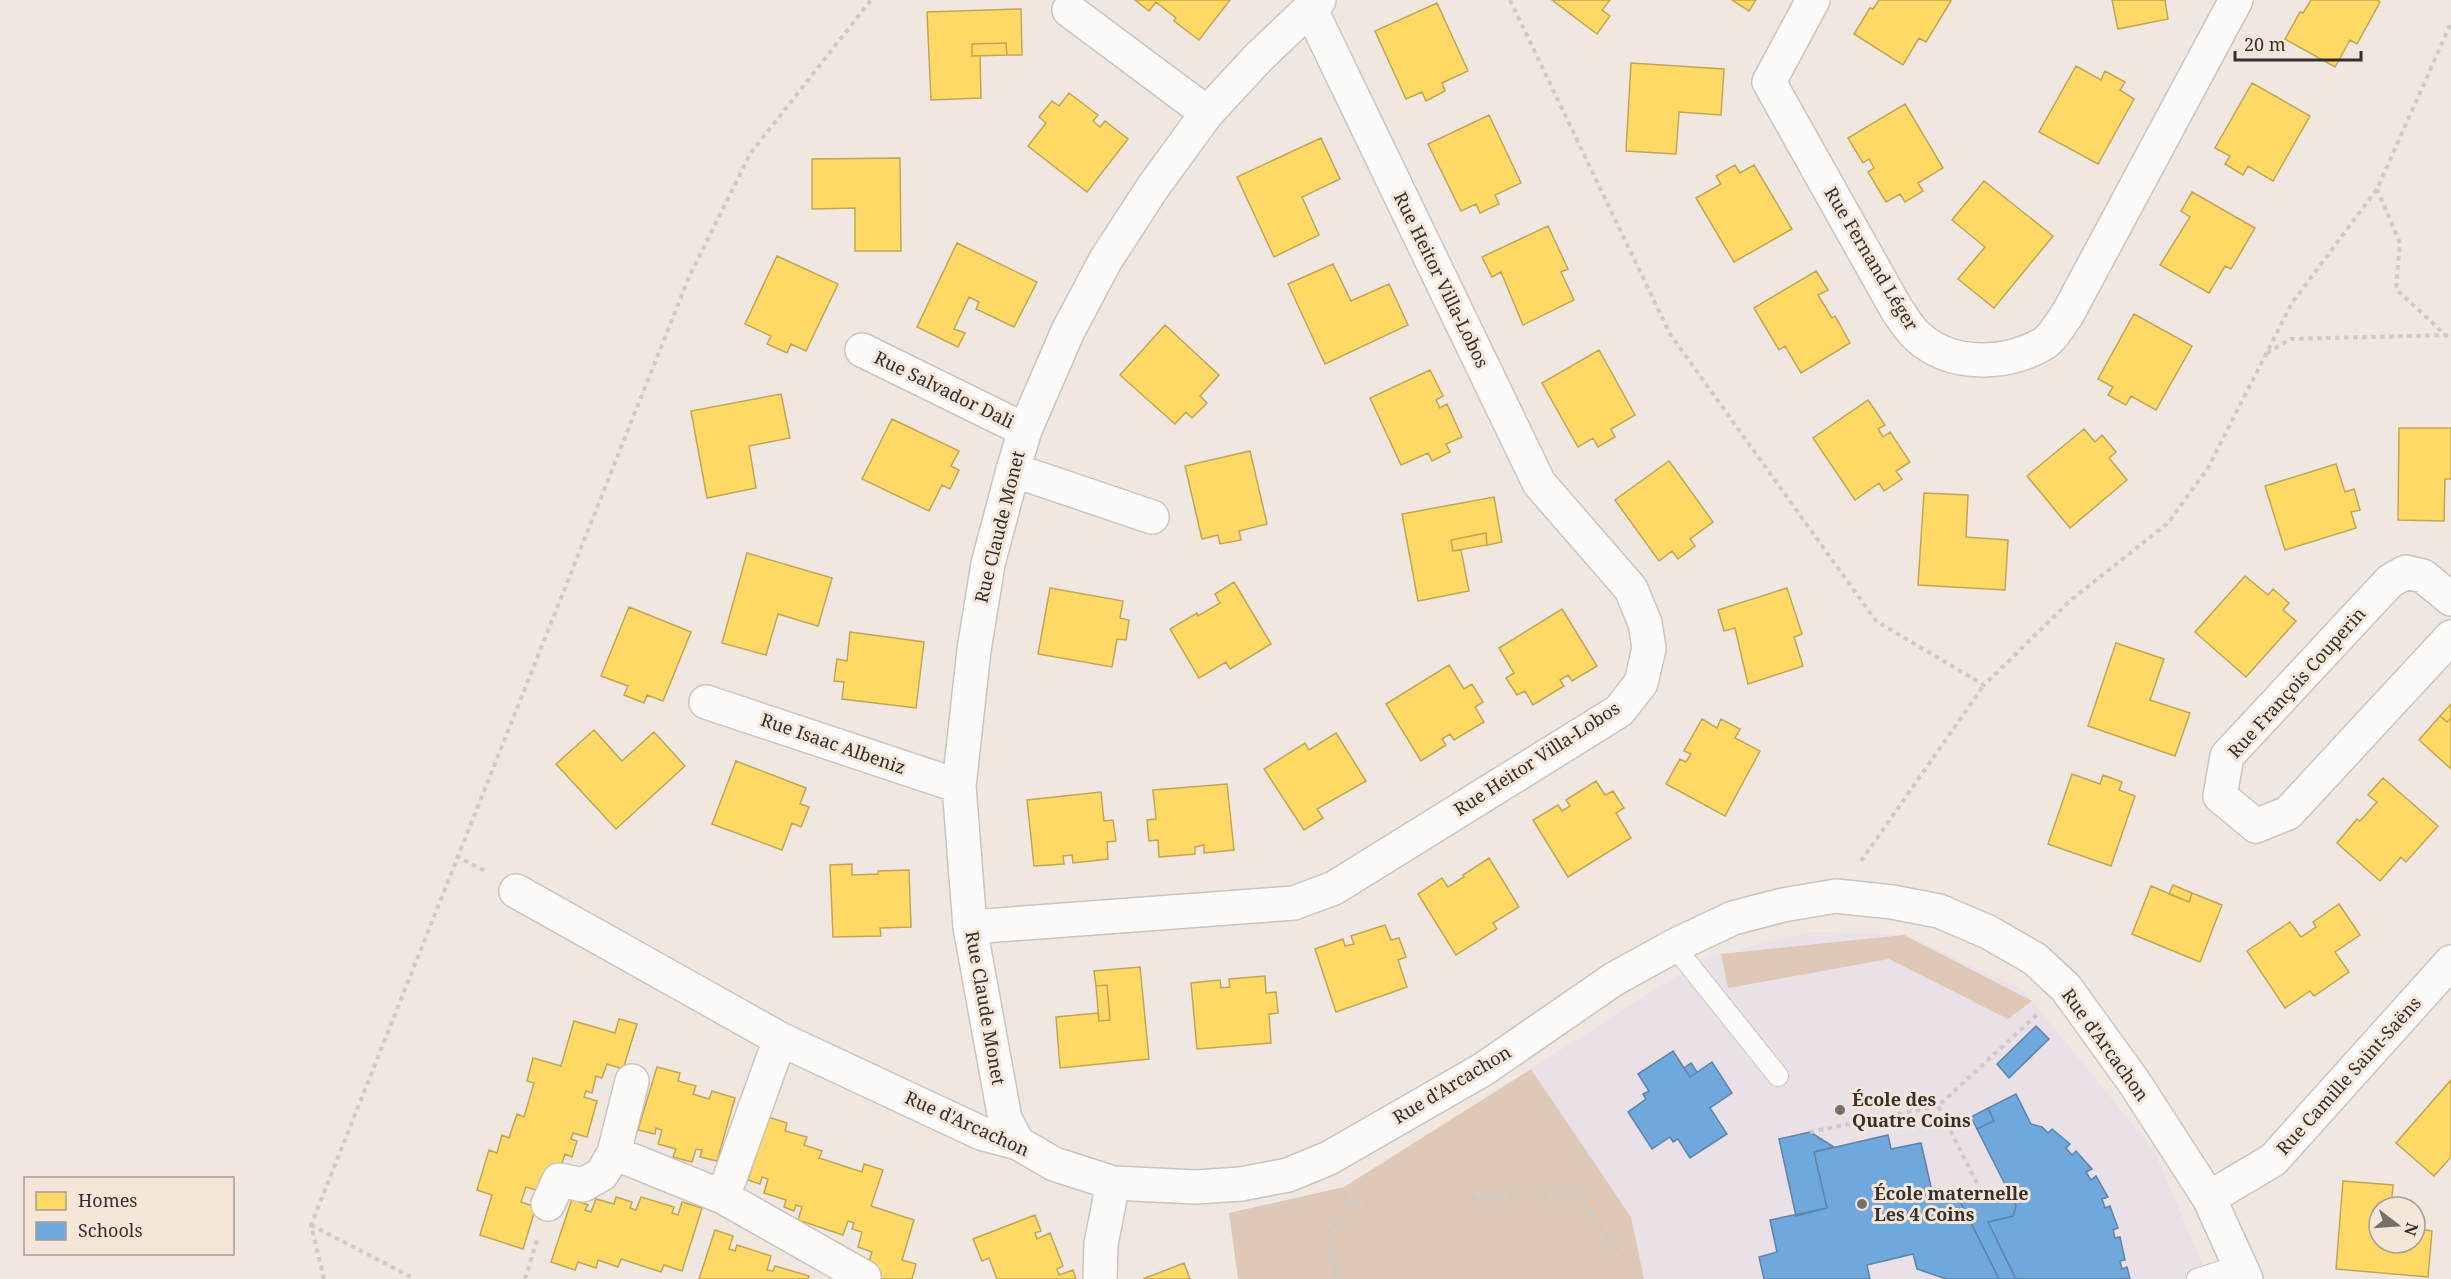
<svg xmlns="http://www.w3.org/2000/svg" width="2451" height="1279" font-family="'Noto Serif',serif">
<rect width="100%" height="100%" fill="#efe7e0"/>
<path fill="#e9e0e8" d="M 1813,932 L 1904,935 L 2023,990 L 2154,1151 L 2209,1279 L 1644,1279 L 1631,1217 L 1531,1069 L 1706,957 Z"/>
<path fill="#dfc9b6" d="M 1904,935 L 2032,1001 L 2008,1019 L 1889,959 L 1728,988 L 1721,954 Z
M 1531,1069 L 1631,1217 L 1644,1279 L 1238,1279 L 1229,1213 L 1344,1187 Z"/>
<path fill="#ffd966" stroke="#c2a654" stroke-width="1.5" d="M 1135,0 L 1230,0 L 1199,40 L 1174,21 L 1176,18 L 1156,2 L 1149,11 Z
M 1552,0 L 1610,0 L 1602,10 L 1610,16 L 1597,34 Z
M 1732,0 L 1756,0 L 1749,11 Z
M 1879,0 L 1949,0 L 1951,1 L 1926,42 L 1919,38 L 1903,65 L 1854,34 L 1870,8 L 1873,9 Z
M 2112,0 L 2165,0 L 2168,19 L 2118,29 Z
M 2311,0 L 2377,0 L 2380,2 L 2357,44 L 2350,40 L 2335,67 L 2285,39 L 2300,12 L 2303,13 Z
M 1437,3 L 1468,71 L 1442,83 L 1445,91 L 1426,101 L 1422,92 L 1406,99 L 1375,31 Z
M 1021,9 L 1022,55 L 1007,55 L 1006,43 L 972,44 L 972,56 L 980,56 L 981,98 L 931,100 L 927,12 Z
M 1006,43 L 1007,55 L 972,56 L 972,44 Z
M 1631,63 L 1724,69 L 1721,115 L 1679,112 L 1676,154 L 1626,151 Z
M 2076,66 L 2101,80 L 2105,71 L 2125,82 L 2120,90 L 2134,99 L 2098,164 L 2039,132 Z
M 2252,83 L 2310,116 L 2273,181 L 2248,166 L 2243,175 L 2225,164 L 2230,156 L 2215,148 Z
M 1069,93 L 1098,115 L 1093,121 L 1100,127 L 1105,121 L 1128,139 L 1087,192 L 1028,146 L 1046,123 L 1039,117 L 1052,101 L 1059,106 Z
M 1905,104 L 1943,168 L 1918,183 L 1923,191 L 1905,202 L 1900,194 L 1886,202 L 1868,172 L 1874,168 L 1869,159 L 1863,163 L 1848,138 Z
M 1489,115 L 1521,183 L 1495,195 L 1499,204 L 1480,213 L 1476,204 L 1461,211 L 1428,144 Z
M 1321,138 L 1340,179 L 1302,197 L 1319,235 L 1274,257 L 1237,177 Z
M 900,158 L 901,251 L 855,251 L 855,208 L 812,209 L 812,159 Z
M 1735,165 L 1740,173 L 1754,165 L 1792,229 L 1734,262 L 1696,198 L 1721,184 L 1716,176 Z
M 1984,181 L 2053,236 L 1994,308 L 1958,279 L 1985,247 L 1952,220 Z
M 2192,192 L 2255,228 L 2231,269 L 2225,266 L 2209,293 L 2160,265 L 2190,217 L 2181,211 Z
M 1548,226 L 1568,269 L 1561,272 L 1574,300 L 1523,325 L 1501,272 L 1492,277 L 1482,257 Z
M 957,243 L 1037,282 L 1014,327 L 976,309 L 979,302 L 969,297 L 954,329 L 965,333 L 958,347 L 917,327 Z
M 777,256 L 838,284 L 806,351 L 791,344 L 787,353 L 767,344 L 771,336 L 745,324 Z
M 1333,264 L 1351,301 L 1389,284 L 1408,325 L 1325,364 L 1288,284 Z
M 1816,271 L 1828,290 L 1818,295 L 1832,318 L 1835,316 L 1850,343 L 1801,373 L 1785,346 L 1779,350 L 1754,308 Z
M 2134,314 L 2192,346 L 2156,410 L 2131,396 L 2126,405 L 2108,395 L 2113,387 L 2098,379 Z
M 1165,325 L 1219,375 L 1200,396 L 1207,403 L 1192,418 L 1186,412 L 1175,424 L 1120,375 Z
M 1599,350 L 1635,415 L 1611,429 L 1615,437 L 1598,447 L 1593,438 L 1578,447 L 1542,383 Z
M 1430,370 L 1443,396 L 1436,400 L 1440,408 L 1447,404 L 1462,437 L 1446,444 L 1450,452 L 1432,461 L 1428,453 L 1401,465 L 1370,398 Z
M 781,394 L 790,438 L 749,446 L 756,488 L 707,498 L 691,411 Z
M 1868,400 L 1885,425 L 1878,429 L 1883,437 L 1890,432 L 1910,462 L 1896,471 L 1902,479 L 1884,491 L 1879,483 L 1855,500 L 1813,438 Z
M 892,419 L 959,451 L 951,466 L 959,470 L 950,489 L 942,485 L 929,511 L 862,479 Z
M 2399,428 L 2451,428 L 2451,479 L 2445,479 L 2444,521 L 2398,520 Z
M 2084,429 L 2095,442 L 2102,435 L 2116,452 L 2109,458 L 2127,480 L 2070,528 L 2027,476 Z
M 1250,451 L 1267,524 L 1239,531 L 1241,540 L 1220,544 L 1218,535 L 1202,539 L 1185,466 Z
M 1669,461 L 1713,522 L 1690,539 L 1695,546 L 1678,559 L 1672,551 L 1659,561 L 1615,500 Z
M 2336,464 L 2345,492 L 2354,489 L 2360,510 L 2351,512 L 2356,528 L 2285,550 L 2265,486 Z
M 1924,493 L 1968,495 L 1966,537 L 2008,540 L 2005,590 L 1918,585 Z
M 1494,497 L 1502,542 L 1487,545 L 1486,533 L 1451,540 L 1453,551 L 1461,550 L 1469,591 L 1418,601 L 1402,514 Z
M 1486,533 L 1487,545 L 1453,551 L 1451,540 Z
M 747,553 L 832,578 L 818,626 L 778,614 L 766,655 L 722,643 Z
M 2245,576 L 2268,595 L 2273,589 L 2289,603 L 2283,610 L 2296,621 L 2246,677 L 2195,632 Z
M 1234,582 L 1271,644 L 1230,669 L 1226,662 L 1199,678 L 1170,629 L 1197,613 L 1198,616 L 1220,603 L 1215,594 Z
M 1050,588 L 1123,601 L 1120,618 L 1129,620 L 1126,640 L 1117,639 L 1112,667 L 1038,654 Z
M 1787,588 L 1802,634 L 1794,637 L 1803,666 L 1748,684 L 1735,628 L 1724,631 L 1718,610 Z
M 629,607 L 691,632 L 663,701 L 647,695 L 644,703 L 624,695 L 628,686 L 601,676 Z
M 1562,609 L 1597,666 L 1572,681 L 1568,675 L 1560,680 L 1564,686 L 1533,705 L 1525,691 L 1517,695 L 1506,678 L 1514,673 L 1499,648 Z
M 850,632 L 924,642 L 916,708 L 842,699 L 844,682 L 834,681 L 837,659 L 847,661 Z
M 2116,643 L 2164,659 L 2150,700 L 2190,713 L 2175,756 L 2088,726 Z
M 1449,665 L 1464,689 L 1472,684 L 1483,702 L 1475,707 L 1484,722 L 1454,740 L 1450,734 L 1442,739 L 1446,745 L 1421,761 L 1386,704 Z
M 2451,704 L 2451,718 L 2447,722 L 2440,716 Z
M 2440,716 L 2447,722 L 2451,718 L 2451,769 L 2419,740 Z
M 1702,719 L 1717,728 L 1721,719 L 1740,729 L 1735,738 L 1760,751 L 1725,816 L 1666,784 L 1680,759 L 1686,762 L 1691,754 L 1684,751 Z
M 594,730 L 622,761 L 654,732 L 685,766 L 616,829 L 556,764 Z
M 1336,733 L 1366,781 L 1317,809 L 1323,818 L 1304,830 L 1264,769 L 1305,743 L 1309,750 Z
M 736,761 L 806,788 L 800,804 L 809,807 L 801,827 L 792,823 L 782,850 L 712,824 Z
M 2072,774 L 2100,784 L 2103,775 L 2122,782 L 2119,790 L 2135,796 L 2111,866 L 2048,844 Z
M 2383,778 L 2438,826 L 2406,862 L 2401,857 L 2380,881 L 2337,843 L 2357,819 L 2360,821 L 2377,802 L 2368,795 Z
M 1596,781 L 1605,795 L 1613,791 L 1624,808 L 1616,813 L 1631,838 L 1568,877 L 1533,820 L 1558,805 L 1562,811 L 1570,806 L 1566,800 Z
M 1227,784 L 1234,850 L 1204,853 L 1204,845 L 1195,847 L 1195,854 L 1159,857 L 1158,840 L 1149,841 L 1147,820 L 1156,819 L 1153,790 Z
M 1101,792 L 1104,821 L 1113,820 L 1116,841 L 1107,842 L 1108,859 L 1073,863 L 1072,855 L 1063,856 L 1064,864 L 1034,866 L 1027,800 Z
M 1489,858 L 1519,907 L 1493,923 L 1497,929 L 1456,955 L 1418,894 L 1442,878 L 1448,887 L 1464,877 L 1463,875 Z
M 852,864 L 852,875 L 878,874 L 878,871 L 909,870 L 911,927 L 880,928 L 881,936 L 833,937 L 830,865 Z
M 2173,885 L 2192,893 L 2189,902 L 2169,894 Z
M 2151,886 L 2189,902 L 2192,893 L 2222,905 L 2200,962 L 2132,934 Z
M 2339,904 L 2360,935 L 2335,952 L 2349,972 L 2314,996 L 2310,991 L 2285,1008 L 2247,951 L 2290,922 L 2301,937 L 2316,927 L 2313,922 Z
M 1385,925 L 1391,940 L 1399,938 L 1406,957 L 1398,960 L 1407,987 L 1336,1012 L 1315,949 L 1343,939 L 1345,946 L 1354,944 L 1351,936 Z
M 1140,967 L 1149,1059 L 1060,1068 L 1056,1017 L 1098,1013 L 1099,1021 L 1110,1020 L 1107,985 L 1096,986 L 1094,971 Z
M 1265,976 L 1266,993 L 1276,992 L 1278,1013 L 1269,1014 L 1271,1043 L 1197,1049 L 1191,983 L 1220,980 L 1221,988 L 1230,987 L 1229,979 Z
M 1107,985 L 1110,1020 L 1099,1021 L 1096,986 Z
M 619,1019 L 637,1024 L 623,1069 L 607,1064 L 602,1078 L 596,1076 L 592,1093 L 586,1091 L 584,1097 L 597,1101 L 587,1137 L 573,1133 L 571,1139 L 577,1141 L 572,1157 L 565,1154 L 559,1173 L 546,1169 L 545,1193 L 526,1187 L 521,1202 L 536,1207 L 523,1249 L 480,1235 L 492,1195 L 477,1190 L 489,1150 L 497,1153 L 502,1135 L 509,1138 L 517,1114 L 524,1117 L 534,1083 L 527,1081 L 533,1058 L 561,1066 L 574,1021 L 615,1033 Z
M 657,1067 L 680,1073 L 678,1081 L 696,1086 L 693,1094 L 709,1099 L 712,1091 L 735,1098 L 717,1161 L 700,1157 L 702,1150 L 696,1149 L 692,1162 L 673,1157 L 676,1149 L 658,1144 L 662,1130 L 656,1128 L 655,1134 L 638,1130 Z
M 2451,1080 L 2451,1157 L 2434,1176 L 2396,1143 Z
M 768,1117 L 787,1123 L 785,1131 L 807,1137 L 804,1145 L 822,1151 L 819,1158 L 862,1172 L 864,1164 L 883,1170 L 871,1206 L 914,1220 L 902,1260 L 916,1264 L 912,1279 L 880,1279 L 881,1273 L 867,1269 L 872,1252 L 858,1247 L 862,1232 L 852,1229 L 854,1223 L 848,1221 L 843,1235 L 798,1220 L 802,1207 L 796,1205 L 794,1211 L 784,1207 L 786,1200 L 764,1193 L 768,1179 L 762,1177 L 760,1184 L 748,1180 Z
M 2343,1181 L 2393,1185 L 2391,1207 L 2379,1207 L 2379,1243 L 2415,1243 L 2417,1229 L 2432,1231 L 2428,1277 L 2336,1269 Z
M 616,1197 L 632,1202 L 630,1208 L 636,1210 L 641,1197 L 674,1207 L 672,1213 L 678,1215 L 682,1202 L 702,1208 L 682,1271 L 664,1265 L 661,1272 L 621,1259 L 618,1267 L 598,1260 L 596,1268 L 578,1262 L 575,1270 L 551,1262 L 572,1199 L 588,1205 L 585,1210 L 591,1212 L 596,1199 L 614,1204 Z
M 1035,1215 L 1041,1231 L 1035,1233 L 1037,1239 L 1050,1233 L 1063,1266 L 1057,1269 L 1059,1275 L 1073,1270 L 1076,1279 L 997,1279 L 989,1258 L 982,1261 L 973,1239 Z
M 715,1230 L 733,1236 L 729,1249 L 735,1251 L 737,1245 L 771,1256 L 767,1270 L 773,1271 L 775,1266 L 809,1276 L 808,1279 L 699,1279 Z
M 1184,1263 L 1190,1279 L 1143,1279 Z"/>
<path fill="#6fa8dc" stroke="#5e84a7" stroke-width="1.5" d="M 2036,1026 L 2049,1039 L 2009,1078 L 1997,1064 Z
M 1673,1051 L 1690,1077 L 1712,1062 L 1732,1093 L 1710,1108 L 1727,1134 L 1690,1158 L 1678,1139 L 1673,1142 L 1670,1137 L 1652,1149 L 1628,1112 L 1646,1099 L 1643,1094 L 1649,1091 L 1638,1074 Z
M 1691,1063 L 1697,1072 L 1690,1077 L 1684,1068 Z
M 2016,1094 L 2031,1124 L 2042,1127 L 2048,1133 L 2052,1129 L 2070,1144 L 2066,1148 L 2072,1155 L 2076,1151 L 2092,1169 L 2086,1172 L 2091,1180 L 2096,1176 L 2108,1197 L 2102,1199 L 2105,1208 L 2110,1206 L 2118,1228 L 2113,1230 L 2115,1238 L 2120,1237 L 2125,1260 L 2120,1261 L 2122,1269 L 2127,1267 L 2130,1279 L 2016,1279 L 1988,1222 L 2013,1216 L 2016,1206 L 1977,1129 L 1994,1121 L 1988,1108 Z
M 1988,1108 L 1994,1121 L 1977,1129 L 1971,1117 Z
M 1810,1132 L 1834,1147 L 1814,1152 L 1827,1208 L 1796,1216 L 1779,1139 Z
M 1888,1135 L 1891,1149 L 1921,1143 L 1934,1200 L 1957,1195 L 1999,1279 L 1946,1279 L 1917,1269 L 1913,1254 L 1867,1265 L 1870,1279 L 1764,1279 L 1759,1257 L 1777,1252 L 1770,1220 L 1827,1208 L 1814,1152 Z
M 1981,1191 L 2013,1200 L 2016,1206 L 2013,1216 L 1988,1222 L 2016,1279 L 1999,1279 L 1957,1195 Z"/>
<g fill="none" stroke-linecap="round" stroke-linejoin="round">
<defs>
<path id="lane" d="M 1674,946 L 1778,1076
M 2197,1279 L 2239,1265"/>
<path id="street" d="M 1813,0 L 1769,82 L 1897,310 C 1903,318 1909,329 1917,336 C 1950,367 2005,366 2043,344 C 2053,338 2060,324 2067,315 L 2236,0
M 1069,10 L 1207,113
M 862,350 L 1025,430
M 1013,470 L 1152,517
M 2451,599 L 2423,576 L 2406,572 L 2390,581 L 2227,756 L 2220,796 L 2256,826 L 2288,813 L 2451,637
M 706,702 L 959,786
M 516,891 L 780,1039 L 981,1133 L 1018,1143 L 1054,1164 L 1113,1183 L 1196,1187 L 1241,1184 L 1288,1175 L 1329,1158 L 1482,1070 L 1614,979 L 1674,946 L 1733,918 L 1783,905 L 1836,896 L 1892,902 L 1939,911 L 1988,932 L 2035,959 L 2066,988 L 2134,1082 L 2209,1198 L 2246,1279
M 970,927 L 1294,903 L 1334,888 L 1619,711 L 1641,683 L 1649,648 L 1645,623 L 1631,589 L 1539,483 L 1310,8
M 632,1081 L 614,1153 L 723,1197 L 864,1277
M 1018,1143 L 1005,1119 L 970,927 L 959,786 L 974,650 L 988,564 L 1013,470 L 1025,430 L 1068,331 L 1105,261 L 1153,187 L 1207,113 L 1258,58 L 1319,0
M 723,1197 L 780,1039
M 2209,1198 L 2273,1160 L 2451,962
M 548,1204 L 559,1180 L 583,1185 L 602,1174 L 614,1153
M 1100,1279 L 1101,1244 L 1113,1183"/>
</defs>
<use href="#lane" stroke="#cbc4bf" stroke-width="22"/>
<use href="#street" stroke="#cbc4bf" stroke-width="36"/>
<path stroke="#cdcac8" stroke-width="4" stroke-dasharray="4.5 4.5" stroke-linecap="butt" d="M 1510,0 L 1670,334 L 1876,621 L 1984,685 L 2071,600 L 2168,523 L 2208,468 L 2292,303 L 2377,189 L 2451,23
M 2377,189 L 2400,243 L 2396,289 L 2451,340
M 2267,353 L 2291,339 L 2446,335
M 456,856 L 485,871
M 1861,861 L 1984,685
M 1810,1132 L 1938,1106
M 1981,1191 L 1938,1106 L 2039,1013
M 1344,1192 L 1349,1203 L 1576,1194 L 1621,1256 L 1639,1254
M 311,1225 L 415,1279
M 324,1279 L 311,1225 L 689,277 L 750,154 L 871,0
M 525,1279 L 537,1240
M 1335,1279 L 1330,1230 L 1349,1203"/>
<use href="#lane" stroke="#fdfbfa" stroke-width="20"/>
<use href="#street" stroke="#fdfbfa" stroke-width="33"/>
</g>
<g fill="#76706a" stroke="#f5e6da" stroke-width="2">
<circle cx="1840" cy="1110" r="6"/>
<circle cx="1862" cy="1204" r="6"/>
</g>
<g text-anchor="middle" stroke-width="6" stroke-linejoin="round" paint-order="stroke">
<g font-size="18" fill="#35302b" stroke="#f5e6da">
<text transform="translate(1871 259) rotate(59)" y="6">Rue Fernand Léger</text>
<text transform="translate(1441 280) rotate(64)" y="6">Rue Heitor Villa-Lobos</text>
<text transform="translate(944 390) rotate(26)" y="6">Rue Salvador Dali</text>
<text transform="translate(1000 527) rotate(-76)" y="6">Rue Claude Monet</text>
<text transform="translate(2297 683) rotate(-48)" y="6">Rue François Couperin</text>
<text transform="translate(833 744) rotate(19)" y="6">Rue Isaac Albeniz</text>
<text transform="translate(1537 759) rotate(-33)" y="6">Rue Heitor Villa-Lobos</text>
<text transform="translate(985 1008) rotate(80)" y="6">Rue Claude Monet</text>
<text transform="translate(2105 1045) rotate(54)" y="6">Rue d'Arcachon</text>
<text transform="translate(2349 1076) rotate(-48)" y="6">Rue Camille Saint-Saëns</text>
<text transform="translate(1452 1085) rotate(-31)" y="6">Rue d'Arcachon</text>
<text transform="translate(967 1124) rotate(24)" y="6">Rue d'Arcachon</text>
</g>
<g font-size="18" font-weight="bold" fill="#35302b" stroke="#f5e6da" text-anchor="start">
<text x="1852" y="1106">École des<tspan x="1852" dy="21">Quatre Coins</tspan></text>
<text x="1874" y="1200">École maternelle<tspan x="1874" dy="21">Les 4 Coins</tspan></text>
</g>
</g>
<rect x="24" y="1177" width="210" height="78" fill="#f5e6da" stroke="#a89d94" stroke-width="1.5"/>
<rect x="36" y="1192" width="30" height="18" fill="#ffd966" stroke="#a89d94" stroke-width="1.5"/>
<text x="78" y="1207" font-size="18" fill="#35302b">Homes</text>
<rect x="36" y="1222" width="30" height="18" fill="#6fa8dc" stroke="#a89d94" stroke-width="1.5"/>
<text x="78" y="1237" font-size="18" fill="#35302b">Schools</text>
<g transform="translate(2397 1225) rotate(107)"><circle r="28" fill="#f5e6da" stroke="#a89d94" stroke-width="1.5"/>
<path d="M0-4.5L10 22L0 15L-10 22Z" fill="#76706a"/>
<text y="-9" font-size="16" font-weight="bold" text-anchor="middle" fill="#35302b">N</text>
</g>
<path d="M2235 51v9h126v-9" fill="none" stroke="#35302b" stroke-width="3"/>
<text x="2244" y="51" font-size="18" fill="#35302b" stroke="#f5e6da" stroke-width="4.5" paint-order="stroke">20 m</text>
</svg>
